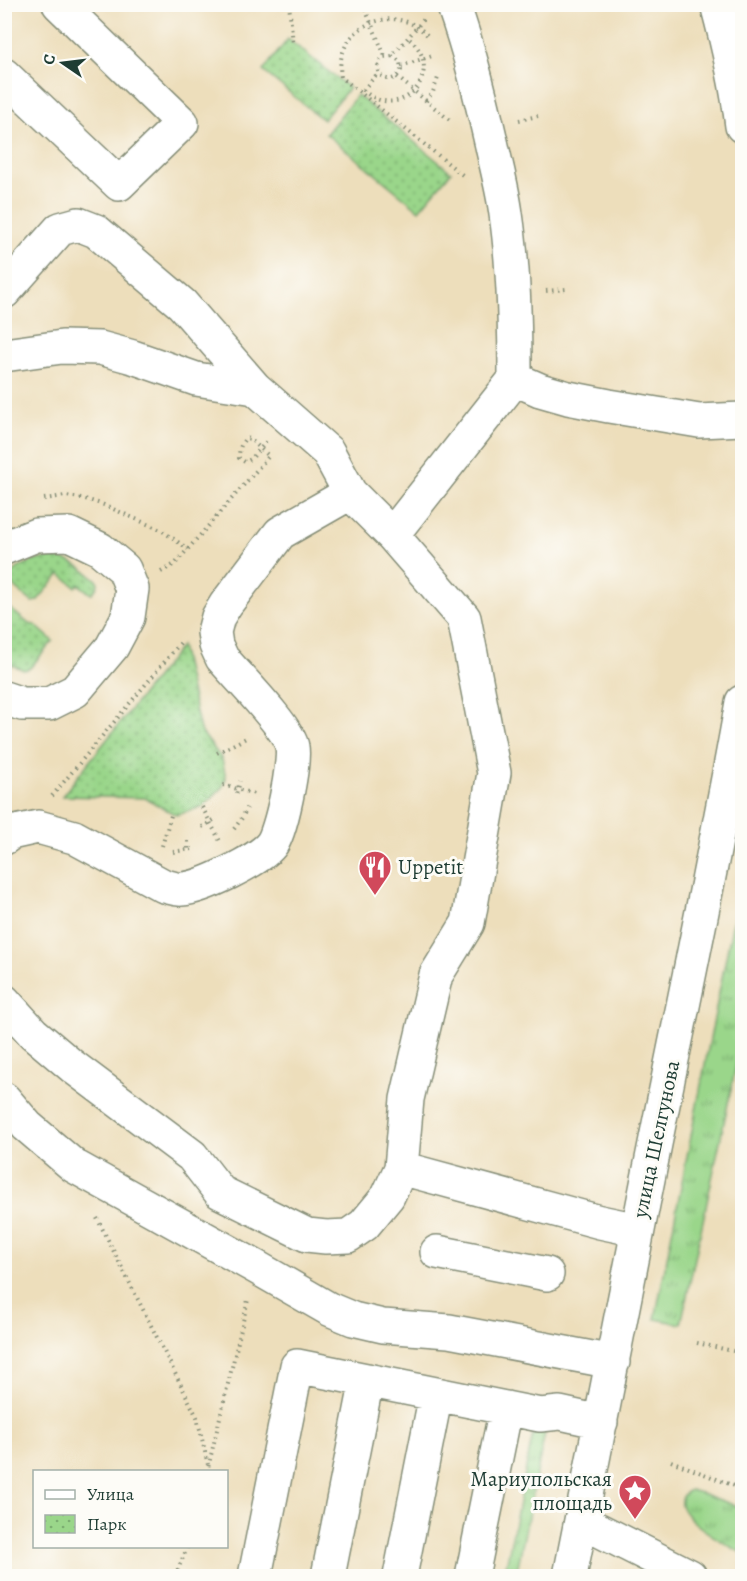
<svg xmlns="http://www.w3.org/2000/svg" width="747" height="1581" font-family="Alegreya,serif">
<defs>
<pattern id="grass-tufts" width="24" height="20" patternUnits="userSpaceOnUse" patternTransform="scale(1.5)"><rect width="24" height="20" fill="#9ad68a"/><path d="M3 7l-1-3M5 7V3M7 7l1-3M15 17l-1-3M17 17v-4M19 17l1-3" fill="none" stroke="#7daf72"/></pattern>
<pattern id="park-dots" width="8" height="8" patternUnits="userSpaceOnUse" patternTransform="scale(1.5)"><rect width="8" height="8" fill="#9ad68a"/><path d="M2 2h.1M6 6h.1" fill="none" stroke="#7daf72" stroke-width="1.8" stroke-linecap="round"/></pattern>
</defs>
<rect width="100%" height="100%" fill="#fdfcf7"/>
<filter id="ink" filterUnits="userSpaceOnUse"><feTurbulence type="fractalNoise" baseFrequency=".0167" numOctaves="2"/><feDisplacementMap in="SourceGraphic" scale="12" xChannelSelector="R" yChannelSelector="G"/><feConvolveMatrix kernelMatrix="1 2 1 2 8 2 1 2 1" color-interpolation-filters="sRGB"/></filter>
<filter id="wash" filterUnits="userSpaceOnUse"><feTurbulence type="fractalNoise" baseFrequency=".008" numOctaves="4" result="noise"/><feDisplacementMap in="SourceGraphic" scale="24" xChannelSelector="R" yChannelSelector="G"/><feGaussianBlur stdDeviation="1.35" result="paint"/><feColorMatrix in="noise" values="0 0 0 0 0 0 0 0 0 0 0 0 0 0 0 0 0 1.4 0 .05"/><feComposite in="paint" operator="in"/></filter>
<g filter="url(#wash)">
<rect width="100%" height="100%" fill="#eddebb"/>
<path fill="url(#grass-tufts)" stroke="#5c8a5f" stroke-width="1.5" d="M 742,876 L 742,1038 L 681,1324 L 655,1319 Z
M 536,1419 L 547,1423 L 516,1576 L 504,1576 Z
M 690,1490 L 701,1493 L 742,1508 L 742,1553 C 730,1546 655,1508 690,1490 Z"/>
<path fill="url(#park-dots)" stroke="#5c8a5f" stroke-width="1.5" d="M 288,39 L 349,88 L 323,120 L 263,71 Z
M 357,95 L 451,172 L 419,210 L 326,134 Z
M 54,558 C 72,559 83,569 97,580 C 100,586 95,590 91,594 L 78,584 L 76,587 L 60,574 L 37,601 L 32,602 L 5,579 C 18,566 35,558 54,558 Z
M 5,604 L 29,624 L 35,625 L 53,641 L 30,668 L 24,670 L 5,662 Z
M 181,646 L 200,730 L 222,759 L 226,778 L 222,788 L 202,807 L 176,815 L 145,798 L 62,796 Z"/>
</g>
<g filter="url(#ink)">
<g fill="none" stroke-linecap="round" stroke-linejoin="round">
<defs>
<path id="minor" d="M 453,4 C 470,52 481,98 492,146 C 497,169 503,191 506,214 C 514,268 515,324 515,379
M 717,4 C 728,45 737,85 742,126
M 4,75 L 119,184 L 182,123 L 59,4
M 4,292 L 60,229 L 78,224 L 96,231 L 182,304 L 255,388 L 328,452 L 350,493
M 4,355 L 62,347 L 100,348 L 133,357 L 196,379 L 255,388
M 4,548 L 36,535 L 69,534 L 100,549 L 124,569 L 132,589 L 128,617 L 112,647 L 75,691 L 49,704 L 22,704 L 4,698
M 4,838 L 11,833 L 38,827 L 74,837 L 164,886 C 170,887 176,890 182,889 C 202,888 259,860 271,845 C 281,833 295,763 292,747 C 289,728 237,676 222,658 L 216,645 L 214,632 L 218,617 L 226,604 L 280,533 L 350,493 L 392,535
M 4,1001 L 33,1033 L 72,1066 L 192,1156 L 220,1192 L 307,1235 L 326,1237 L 348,1236 L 364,1225 L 388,1196 L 401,1168 L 407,1099 L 436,975 L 468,923 L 494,773 L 464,618 L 392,535 L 515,379 L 540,390 L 568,398 L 609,406 L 699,421 L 742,419
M 4,1099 L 27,1126 L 74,1166 L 256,1267 L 329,1309 L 353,1319 L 383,1326 L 449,1331 L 613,1362
M 401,1168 L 600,1222 L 638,1230
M 437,1252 L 547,1274
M 581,1521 L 690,1576
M 255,1576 L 297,1366 L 540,1415 L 560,1413 L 601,1422
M 328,1576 L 367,1380
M 400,1576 L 436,1394
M 472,1576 L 506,1408
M 570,1576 C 593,1461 615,1346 638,1230 C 672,1054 711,878 742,702"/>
</defs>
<use href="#minor" stroke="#868e78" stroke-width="36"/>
<path stroke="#868e78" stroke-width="4" stroke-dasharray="1.5 4.5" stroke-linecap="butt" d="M 289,4 L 293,43
M 363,4 L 385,56
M 427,35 C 394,0 333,27 341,77 L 465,177
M 392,56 L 400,61 L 401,70 C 396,81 387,82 379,74 C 377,67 378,62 383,57 L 392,56 L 424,19
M 401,66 L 435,55
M 397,77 L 452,122
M 363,90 C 402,126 449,69 408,38
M 363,90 L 378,73
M 426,101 L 433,92 L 439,75
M 519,120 L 538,116
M 546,291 L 566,289
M 44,499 L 65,496 L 82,498 L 104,505 L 161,530 L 188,549
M 161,572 L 175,564 L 269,456 L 250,439 L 246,438 C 240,444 239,451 239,458 L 245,462 L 251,459 L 267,441
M 217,753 L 248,737
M 223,785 L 255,794
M 237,793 L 240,781
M 52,796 L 182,641
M 202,807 L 220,841
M 202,827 L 217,818
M 234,829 L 242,818 L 247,808
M 188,841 L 188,853
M 162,846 L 172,812
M 173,852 L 192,849
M 97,1218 L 197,1417 L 208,1465
M 697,1343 L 742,1353
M 671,1461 L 742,1489
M 207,1472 L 248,1300
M 175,1576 L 188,1546"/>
<use href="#minor" stroke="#fff" stroke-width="33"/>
</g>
</g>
<defs>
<symbol id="restaurant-pin" viewBox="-11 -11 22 30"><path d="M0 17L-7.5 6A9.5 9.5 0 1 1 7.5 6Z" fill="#d1495b" stroke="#fdfcf7"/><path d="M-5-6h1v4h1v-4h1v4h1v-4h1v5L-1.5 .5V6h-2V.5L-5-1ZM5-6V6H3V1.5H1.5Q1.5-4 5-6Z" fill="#fff"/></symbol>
<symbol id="sight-pin" viewBox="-11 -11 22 30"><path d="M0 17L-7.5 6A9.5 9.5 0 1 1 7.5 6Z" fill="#d1495b" stroke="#fdfcf7"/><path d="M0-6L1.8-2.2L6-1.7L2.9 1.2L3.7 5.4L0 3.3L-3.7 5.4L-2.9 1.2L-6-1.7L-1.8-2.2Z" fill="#fff"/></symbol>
</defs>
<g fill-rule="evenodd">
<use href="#restaurant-pin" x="356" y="848" width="38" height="52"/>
<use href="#sight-pin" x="616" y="1472" width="38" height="52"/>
</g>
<g text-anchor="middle" stroke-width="6" stroke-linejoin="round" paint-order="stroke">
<g font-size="21" fill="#1f3d34" stroke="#fdfcf7" text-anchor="start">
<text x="398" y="874">Uppetit</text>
<text x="612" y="1486" text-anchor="end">Мариупольская<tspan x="612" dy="24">площадь</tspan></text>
</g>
<g font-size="21" fill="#1f3d34" stroke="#fdfcf7">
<text transform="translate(656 1139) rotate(-78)" y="7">улица Шелгунова</text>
</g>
</g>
<rect width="747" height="1581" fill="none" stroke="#fdfcf7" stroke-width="24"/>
<rect x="33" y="1470" width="195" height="78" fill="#fdfcf7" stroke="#a4b0a9" stroke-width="1.5"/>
<rect x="45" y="1490" width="30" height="9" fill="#ffffff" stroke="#a4b0a9" stroke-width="1.5"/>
<text x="87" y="1500" font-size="18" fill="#1f3d34">Улица</text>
<rect x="45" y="1515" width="30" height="18" fill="url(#park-dots)" stroke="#a4b0a9" stroke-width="1.5"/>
<text x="87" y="1530" font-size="18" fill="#1f3d34">Парк</text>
<g transform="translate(63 63) rotate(284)" stroke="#fdfcf7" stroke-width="4.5" paint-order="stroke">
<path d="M0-4.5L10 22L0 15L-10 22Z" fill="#1f3d34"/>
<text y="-9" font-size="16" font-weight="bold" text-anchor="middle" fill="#1f3d34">С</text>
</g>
</svg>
